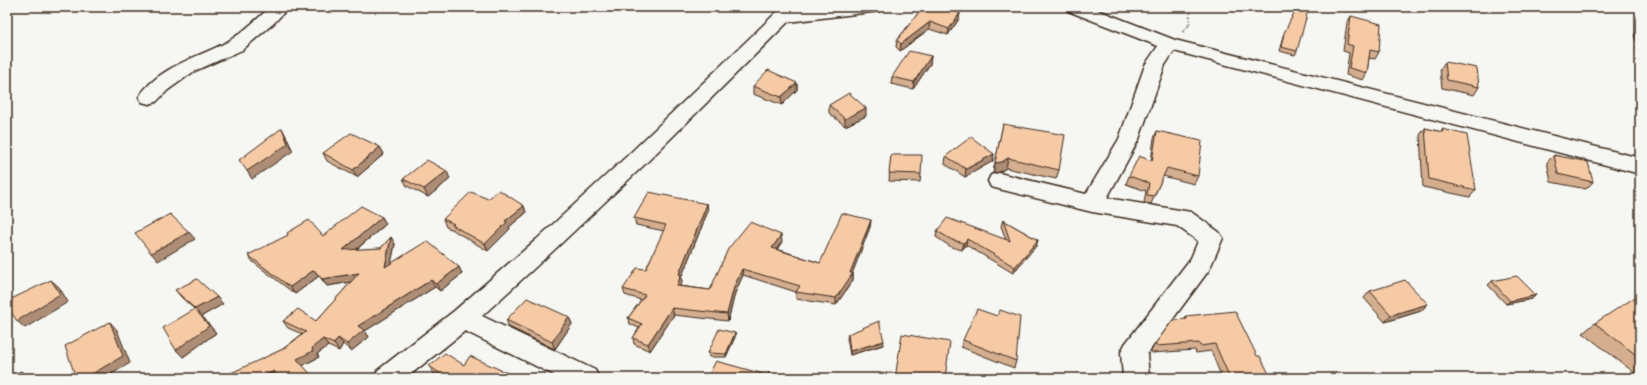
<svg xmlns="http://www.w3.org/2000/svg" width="1647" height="385" font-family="'Comic Neue',sans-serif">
<rect width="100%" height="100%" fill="#f6f6f2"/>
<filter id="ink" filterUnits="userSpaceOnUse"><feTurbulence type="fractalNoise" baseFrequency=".025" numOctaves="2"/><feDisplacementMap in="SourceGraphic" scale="8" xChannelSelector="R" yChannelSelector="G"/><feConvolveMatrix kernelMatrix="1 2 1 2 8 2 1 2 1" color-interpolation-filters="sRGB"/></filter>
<g filter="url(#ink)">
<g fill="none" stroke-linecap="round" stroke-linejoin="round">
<defs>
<path id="minor" d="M 270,7 L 289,7 L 274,23 L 242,50 L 193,72 L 168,90 L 156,102 L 149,104 L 142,102 L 139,97 C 158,67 197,58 227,42 C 241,35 258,18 270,7 Z
M 782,7 L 800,7 L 798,10 L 823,7 L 881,7 L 878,11 L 872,12 L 788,22 L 642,167 L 553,251 L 482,316 L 595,370 L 599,378 L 560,378 L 465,331 L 406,378 L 374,378 L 378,370 L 454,311 L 537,239 L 626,157 Z
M 1065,7 L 1090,7 L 1175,40 L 1640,158 L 1640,174 L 1174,51 L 1165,65 L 1139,139 L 1107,198 L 1191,212 L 1219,232 L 1223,238 L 1209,270 L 1147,354 L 1149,378 L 1123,378 L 1121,352 L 1125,344 L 1191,258 L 1198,241 L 1177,226 L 1092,212 L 999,189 L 991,187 L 988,181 L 991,175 L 999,173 L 1086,194 L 1119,139 L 1145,65 L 1158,46 L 1068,11 Z"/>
</defs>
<use href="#minor" stroke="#3b2a1e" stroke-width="3"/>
<path stroke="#3b2a1e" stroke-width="2" stroke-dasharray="1 2.5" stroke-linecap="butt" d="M 1183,32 L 1189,25 L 1191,7"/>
<use href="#minor" fill="#f6f6f2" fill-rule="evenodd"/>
</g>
<path fill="#d4ae8f" stroke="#3b2a1e" d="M 923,7 L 960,13 L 959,19 L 948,35 L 929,29 L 900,51 L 896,47 L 897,40 Z
M 1297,7 L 1297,51 L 1295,55 L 1279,51 L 1283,37 Z
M 1408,7 L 1431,7 L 1429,11 Z
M 1351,16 L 1379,52 L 1375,59 L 1369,58 L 1367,73 L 1363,80 L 1346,75 L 1349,53 L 1343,51 L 1347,23 Z
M 1640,28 L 1640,61 L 1636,48 L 1638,46 L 1634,35 Z
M 931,56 L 930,64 L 913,89 L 891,84 L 892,77 Z
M 1445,62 L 1479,87 L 1474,95 L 1442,88 L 1440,69 Z
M 797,83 L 797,90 L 782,105 L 753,94 L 753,86 Z
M 829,105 L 866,116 L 845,126 L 829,113 Z
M 1003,124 L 1059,170 L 1056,179 L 1006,168 L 1000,172 L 993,173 Z
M 1425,128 L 1441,132 L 1442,129 L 1476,190 L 1470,197 L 1423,187 L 1420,135 Z
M 1157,131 L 1198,176 L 1194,184 L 1163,176 L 1151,204 L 1144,203 L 1146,191 L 1126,184 L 1129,176 L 1151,161 L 1154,138 Z
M 380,147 L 384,154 L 357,177 L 327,161 L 323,153 Z
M 994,154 L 993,161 L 965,177 L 945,164 L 946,156 Z
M 891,155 L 921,174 L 920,182 L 889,181 Z
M 1554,155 L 1593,182 L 1586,189 L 1551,182 L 1547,162 Z
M 403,179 L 450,179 L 428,197 L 407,186 Z
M 488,199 L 524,206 L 526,213 L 509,227 L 510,229 L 488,251 L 456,232 L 455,231 L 446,227 L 443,219 Z
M 707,204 L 708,211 L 681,278 L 682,281 L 680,286 L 710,290 L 782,242 L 777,249 L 820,263 L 871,220 L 870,227 L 852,273 L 853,273 L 853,280 L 836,305 L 796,299 L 796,292 L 743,275 L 735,293 L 728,321 L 674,315 L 650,351 L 634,344 L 633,338 L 639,328 L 630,324 L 628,318 L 641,300 L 625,295 L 623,289 L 646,269 L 664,231 L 636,225 L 634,218 Z
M 382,217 L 386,224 L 356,250 L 381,248 L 391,237 L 395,244 L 391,263 L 459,267 L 462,274 L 440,291 L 435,287 L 365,331 L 369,337 L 351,351 L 343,344 L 339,351 L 328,346 L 317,354 L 319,357 L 278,378 L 233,378 L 283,349 L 302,334 L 288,328 L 283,321 L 316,321 L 351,282 L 327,286 L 319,276 L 295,294 L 253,262 L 248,255 L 323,236 Z
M 1003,220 L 1038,240 L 1036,246 L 1013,273 L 966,245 L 962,250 L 951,247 L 936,237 L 937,231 L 1006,240 L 1001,226 Z
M 1492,281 L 1536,295 L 1532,299 L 1506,304 L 1488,285 Z
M 175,290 L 223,304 L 202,316 L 216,333 L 183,357 L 194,309 L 182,298 Z
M 1370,291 L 1421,311 L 1385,322 L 1364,298 Z
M 1640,298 L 1640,377 L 1583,333 L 1595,323 Z
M 997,316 L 1016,361 L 1014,368 L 961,347 L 963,340 Z
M 1186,316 L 1257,356 L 1271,378 L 1222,378 L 1211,351 L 1196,353 L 1195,350 L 1152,353 L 1151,351 L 1155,344 L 1185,319 Z
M 569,317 L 572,324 L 555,349 L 509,327 L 506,320 Z
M 735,333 L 735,337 L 726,357 L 709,357 L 708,353 Z
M 848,334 L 883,345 L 850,355 L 847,338 Z
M 464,365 L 518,378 L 441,378 L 433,373 L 429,366 Z"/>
<path fill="#ad8d74" stroke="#3b2a1e" d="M 960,13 L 959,19 L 948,35 L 949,29 Z
M 930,22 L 929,29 L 900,51 L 901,44 Z
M 931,56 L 930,64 L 913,89 L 914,82 Z
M 797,83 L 797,90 L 782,105 L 781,97 Z
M 7,95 L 12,101 L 7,104 Z
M 866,108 L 866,116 L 845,126 L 845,119 Z
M 282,128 L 286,136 L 293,151 L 252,179 L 247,171 Z
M 380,147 L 384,154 L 357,177 L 353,170 Z
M 994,154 L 993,161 L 965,177 L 966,169 Z
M 1008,158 L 1006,168 L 1000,172 L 993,173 L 995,163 Z
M 447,171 L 450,179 L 428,197 L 424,189 Z
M 707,204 L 708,211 L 681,278 L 682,281 L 678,293 L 677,286 L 679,274 Z
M 524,206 L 526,213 L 509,227 L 510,229 L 488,251 L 485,244 L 505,221 Z
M 382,217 L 386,224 L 347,257 L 343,250 Z
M 871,220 L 870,227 L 851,277 L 853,273 L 853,280 L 836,305 L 836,298 L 850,273 Z
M 189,232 L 195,239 L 158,261 L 151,253 Z
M 781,235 L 782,242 L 773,254 L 772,248 Z
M 391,237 L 395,244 L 389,274 L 385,267 Z
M 967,239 L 966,245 L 962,250 L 964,243 Z
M 1038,240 L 1036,246 L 1013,273 L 1015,267 Z
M 459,267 L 462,274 L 440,291 L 436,284 Z
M 742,269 L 743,275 L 735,293 L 728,321 L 727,314 L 734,287 Z
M 314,270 L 319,276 L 295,294 L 290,287 Z
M 359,273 L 363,280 L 327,286 L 322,279 Z
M 51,280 L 59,287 L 68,302 L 25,328 L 17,321 Z
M 431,280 L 435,287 L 365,331 L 369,337 L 351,351 L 347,344 L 358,326 Z
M 1536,295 L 1532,299 L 1506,304 L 1510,301 Z
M 217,297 L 223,304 L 202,316 L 216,333 L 183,357 L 176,350 L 195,309 Z
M 1428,304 L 1421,311 L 1385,322 L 1391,315 Z
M 672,308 L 674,315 L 650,351 L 648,344 Z
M 569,317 L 572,324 L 555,349 L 552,342 Z
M 110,322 L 117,330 L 130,363 L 105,378 L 85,378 Z
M 735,333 L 735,337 L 726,357 L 726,354 Z
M 338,338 L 343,344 L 339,351 L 334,344 Z
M 323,339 L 328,346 L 317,354 L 319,357 L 302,366 L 297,359 Z
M 884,341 L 883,345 L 850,355 L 850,351 Z
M 21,371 L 30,378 L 25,378 Z
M 274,371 L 280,377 L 278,378 L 260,378 Z"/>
<path fill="#f7caa6" stroke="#3b2a1e" d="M 923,7 L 939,7 L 960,13 L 949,29 L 930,22 L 901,44 L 897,40 Z
M 1297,7 L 1309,7 L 1297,51 L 1281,47 L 1284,33 Z
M 1351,16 L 1381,24 L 1379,52 L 1370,50 L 1367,73 L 1349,68 L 1353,46 L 1347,44 Z
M 909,51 L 931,56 L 914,82 L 892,77 Z
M 1445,62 L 1477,68 L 1479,87 L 1447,80 Z
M 768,70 L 797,83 L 781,97 L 753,86 Z
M 849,93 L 866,108 L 845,119 L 829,105 Z
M 1003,124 L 1065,135 L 1059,170 L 1008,158 L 1002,162 L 995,163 Z
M 282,128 L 288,144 L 247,171 L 239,160 Z
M 1425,128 L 1443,132 L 1442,129 L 1467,135 L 1476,190 L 1429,179 Z
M 1157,131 L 1202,141 L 1198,176 L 1167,168 L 1154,196 L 1147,195 L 1149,183 L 1129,176 L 1139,156 L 1152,161 Z
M 351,133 L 380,147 L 353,170 L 323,153 Z
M 971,137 L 994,154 L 966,169 L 946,156 Z
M 891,155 L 922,155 L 921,174 L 889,173 Z
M 1554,155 L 1588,162 L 1593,182 L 1558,174 Z
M 427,160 L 447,171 L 424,189 L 403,179 Z
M 499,190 L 524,206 L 505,221 L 507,222 L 485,244 L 452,225 L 454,224 L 443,219 L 471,192 L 488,199 Z
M 649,192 L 707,204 L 679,274 L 681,274 L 677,286 L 710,290 L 728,249 L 750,222 L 781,235 L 772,248 L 820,263 L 842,213 L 871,220 L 850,273 L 853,273 L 836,298 L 796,292 L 800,286 L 742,269 L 734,287 L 727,314 L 672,308 L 648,344 L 633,338 L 642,324 L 628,318 L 645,295 L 623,289 L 637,268 L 646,269 L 666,225 L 634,218 Z
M 361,206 L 382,217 L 343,250 L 381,248 L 391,237 L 385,267 L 427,241 L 459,267 L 436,284 L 431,280 L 358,326 L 364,330 L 347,344 L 338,338 L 334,344 L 323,339 L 312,348 L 313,351 L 297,359 L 314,378 L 279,378 L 274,371 L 260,378 L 233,378 L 231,373 L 283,349 L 306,332 L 283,321 L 298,309 L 316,321 L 359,273 L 322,279 L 314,270 L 290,287 L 248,255 L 288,235 L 287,233 L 309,220 L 323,236 Z
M 170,214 L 189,232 L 151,253 L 135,233 Z
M 947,218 L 1010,241 L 1003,220 L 1038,240 L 1015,267 L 967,239 L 964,243 L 952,240 L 937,231 Z
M 1517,276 L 1536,295 L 1510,301 L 1492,281 Z
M 197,279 L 217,297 L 195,309 L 175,290 Z
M 51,280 L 60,294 L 17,321 L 7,306 L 7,301 Z
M 1405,280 L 1428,304 L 1391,315 L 1370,291 Z
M 1637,296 L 1640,298 L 1640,358 L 1595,323 Z
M 527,298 L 569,317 L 552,342 L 506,320 Z
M 195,309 L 209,326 L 176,350 L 163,328 Z
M 977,309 L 997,316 L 1000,310 L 1020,317 L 1016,361 L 963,340 Z
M 1235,311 L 1257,356 L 1260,356 L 1271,378 L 1230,378 L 1215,344 L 1200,346 L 1199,343 L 1156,346 L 1155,344 L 1173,320 L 1187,319 L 1186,316 Z
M 879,321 L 884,341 L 850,351 L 848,334 Z
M 110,322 L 123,356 L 85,378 L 76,378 L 65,346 Z
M 719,329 L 735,333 L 726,354 L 708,353 Z
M 902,334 L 950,342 L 945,378 L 895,378 Z
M 445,353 L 464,365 L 470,356 L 518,378 L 447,378 L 429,366 Z
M 716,361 L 767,375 L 768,373 L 790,378 L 707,378 Z
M 21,371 L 25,378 L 7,378 Z
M 1357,376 L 1358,378 L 1331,378 Z"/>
</g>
<rect width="1647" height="385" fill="none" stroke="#f6f6f2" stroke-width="24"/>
<rect x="12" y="12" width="1623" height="361" fill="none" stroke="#3b2a1e" stroke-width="1.5" filter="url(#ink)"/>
</svg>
